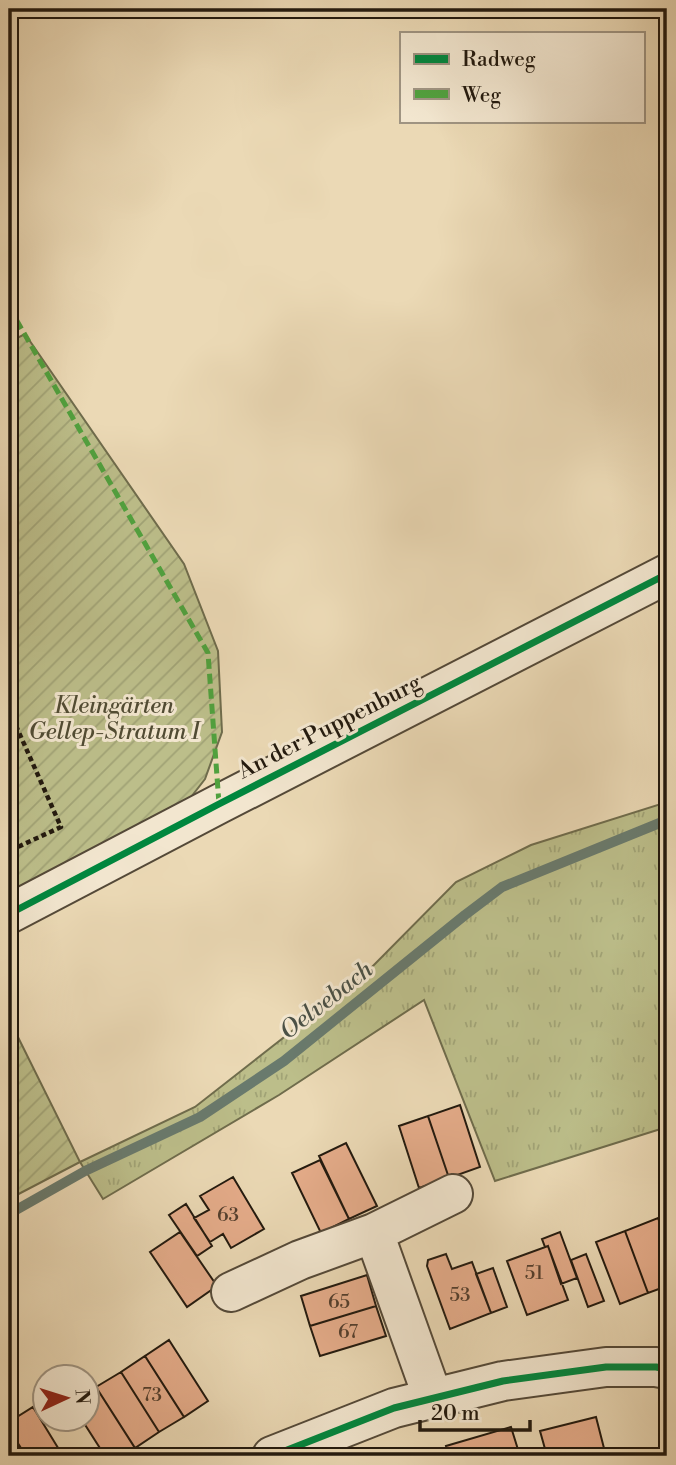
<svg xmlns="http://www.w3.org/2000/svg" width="676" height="1465" font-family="'Libre Bodoni',serif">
<defs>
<pattern id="grass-tufts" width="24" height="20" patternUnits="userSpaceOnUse" patternTransform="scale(1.75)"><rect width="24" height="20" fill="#bcbe8a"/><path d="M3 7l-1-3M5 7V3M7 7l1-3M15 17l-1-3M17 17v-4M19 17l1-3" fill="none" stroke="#a1a376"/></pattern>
<pattern id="garden-furrows" width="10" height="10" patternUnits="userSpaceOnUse" patternTransform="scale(1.75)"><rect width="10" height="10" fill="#bcbe8a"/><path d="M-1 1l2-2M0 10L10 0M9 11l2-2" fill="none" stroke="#a1a376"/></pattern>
</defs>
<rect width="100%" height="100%" fill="#ebd9b5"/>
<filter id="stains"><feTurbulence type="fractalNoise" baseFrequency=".00286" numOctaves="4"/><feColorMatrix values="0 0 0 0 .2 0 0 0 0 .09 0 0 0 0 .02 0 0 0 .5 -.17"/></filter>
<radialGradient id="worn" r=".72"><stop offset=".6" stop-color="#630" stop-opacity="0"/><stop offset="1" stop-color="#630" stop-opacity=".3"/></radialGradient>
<path fill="url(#grass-tufts)" stroke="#6f6c4c" stroke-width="2" d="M 667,802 L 667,1127 L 495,1181 L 424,1000 L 279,1095 L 103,1199 L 80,1162 L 195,1107 L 366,973 L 456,882 L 531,845 Z"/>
<path fill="url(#garden-furrows)" stroke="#6f6c4c" stroke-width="2" d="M 25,334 L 184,564 L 218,651 L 222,732 L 205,779 L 177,815 L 9,907 L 9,342 Z
M 9,1019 L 80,1162 L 9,1199 Z"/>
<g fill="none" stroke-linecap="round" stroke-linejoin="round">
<path stroke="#697a6d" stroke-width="10" d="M 9,1214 L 85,1171 L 200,1117 L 284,1061 L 465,915 L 502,887 L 667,820"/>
</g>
<path fill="#e5ac8a" stroke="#22190e" stroke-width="2" d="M 460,1105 L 480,1167 L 449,1178 L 428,1116 Z
M 428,1116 L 449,1178 L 419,1188 L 399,1126 Z
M 346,1143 L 377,1206 L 349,1219 L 319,1156 Z
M 320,1160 L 349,1219 L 321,1233 L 292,1173 Z
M 233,1177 L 264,1229 L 231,1248 L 223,1234 L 210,1242 L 194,1218 L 209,1210 L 200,1196 Z
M 186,1204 L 212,1246 L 197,1256 L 169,1215 Z
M 658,1218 L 667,1242 L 667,1286 L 648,1293 L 625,1231 Z
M 625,1231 L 648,1293 L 620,1304 L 596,1242 Z
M 180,1232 L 217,1286 L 187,1307 L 150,1252 Z
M 560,1232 L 577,1278 L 561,1284 L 548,1246 L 545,1247 L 542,1239 Z
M 548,1246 L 568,1300 L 527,1315 L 507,1261 Z
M 446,1254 L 452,1269 L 472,1262 L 491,1313 L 450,1329 L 427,1266 L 428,1260 Z
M 586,1254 L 604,1301 L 588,1307 L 571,1260 Z
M 493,1268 L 507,1307 L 491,1313 L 476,1274 Z
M 367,1275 L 376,1306 L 310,1326 L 301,1296 Z
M 376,1306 L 386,1336 L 320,1356 L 310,1326 Z
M 169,1340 L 208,1401 L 184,1417 L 145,1356 Z
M 145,1356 L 184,1417 L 159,1432 L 121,1372 Z
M 121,1372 L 159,1432 L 135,1448 L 96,1387 Z
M 96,1387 L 135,1448 L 122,1456 L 105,1456 L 82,1420 L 88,1420 L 88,1393 Z
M 33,1407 L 63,1456 L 26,1456 L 9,1429 L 9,1422 Z
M 596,1417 L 606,1456 L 547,1456 L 540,1431 Z
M 511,1427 L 520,1456 L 449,1456 L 446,1446 Z
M 9,1429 L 26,1456 L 9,1456 Z"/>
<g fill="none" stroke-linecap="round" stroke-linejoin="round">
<defs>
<path id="minor" d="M 9,914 L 219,804 L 667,574
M 231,1292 L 300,1260 L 374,1233
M 433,1398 L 374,1233 L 453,1194
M 272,1456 L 394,1408 L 503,1381 L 606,1367 L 656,1367 L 667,1369"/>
</defs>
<use href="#minor" stroke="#544938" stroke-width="42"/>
<path stroke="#22190e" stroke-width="4.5" stroke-dasharray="5 3.5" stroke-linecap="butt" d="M 9,710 L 61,827 L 9,851"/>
<use href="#minor" stroke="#f2e6cf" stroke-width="38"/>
<path stroke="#50a13e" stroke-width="5" stroke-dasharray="10 5" stroke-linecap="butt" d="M 9,307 L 208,653 L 219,804"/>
<defs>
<path id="cycleway" d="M 9,914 L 219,804 L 667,574
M 272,1456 L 394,1408 L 503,1381 L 606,1367 L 656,1367 L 667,1369"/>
</defs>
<use href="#cycleway" stroke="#f2e6cf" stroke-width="11"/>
<use href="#cycleway" stroke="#00873e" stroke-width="7"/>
</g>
<g text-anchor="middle" stroke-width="6" stroke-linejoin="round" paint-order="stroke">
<g font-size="19" fill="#533e2d">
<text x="228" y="1221">63</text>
<text x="534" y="1279">51</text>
<text x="460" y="1301">53</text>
<text x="339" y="1308">65</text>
<text x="348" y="1338">67</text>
<text x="152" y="1401">73</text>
</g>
<g font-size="23" font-style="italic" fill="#504b33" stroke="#f2e6cf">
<text x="114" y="713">Kleingärten<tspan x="114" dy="26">Gellep-Stratum I</tspan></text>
</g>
<g font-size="23" fill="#22190e" stroke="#f2e6cf">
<text transform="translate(329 726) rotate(-27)" y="8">An der Puppenburg</text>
</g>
<g font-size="24" font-style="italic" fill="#4b5146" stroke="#f2e6cf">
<text transform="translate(326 1000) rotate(-38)" y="8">Oelvebach</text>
</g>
</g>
<rect width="676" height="1465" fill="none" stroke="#ebd9b5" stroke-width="35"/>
<rect x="10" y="10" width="655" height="1444" fill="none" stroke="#22190e" stroke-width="3.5"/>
<rect x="18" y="18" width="641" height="1430" fill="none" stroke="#22190e" stroke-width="2"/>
<rect x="400" y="32" width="245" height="91" fill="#f2e6cf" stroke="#9f9482" stroke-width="2"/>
<rect x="414" y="54" width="35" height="10" fill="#00873e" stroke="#9f9482" stroke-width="2"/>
<text x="462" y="66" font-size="21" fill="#22190e">Radweg</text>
<rect x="414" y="89" width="35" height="10" fill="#50a13e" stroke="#9f9482" stroke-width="2"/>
<text x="462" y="102" font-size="21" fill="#22190e">Weg</text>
<g transform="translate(66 1398) rotate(86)"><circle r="33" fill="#f2e6cf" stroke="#9f9482" stroke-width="2"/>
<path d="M0-5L12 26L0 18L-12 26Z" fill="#8f2418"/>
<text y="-10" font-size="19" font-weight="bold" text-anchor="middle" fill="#22190e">N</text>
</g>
<path d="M420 1420v10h110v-10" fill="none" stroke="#22190e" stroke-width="3.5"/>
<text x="431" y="1420" font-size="21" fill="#22190e" stroke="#f2e6cf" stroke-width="5" paint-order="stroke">20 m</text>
<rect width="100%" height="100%" filter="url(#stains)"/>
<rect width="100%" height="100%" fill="url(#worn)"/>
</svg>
